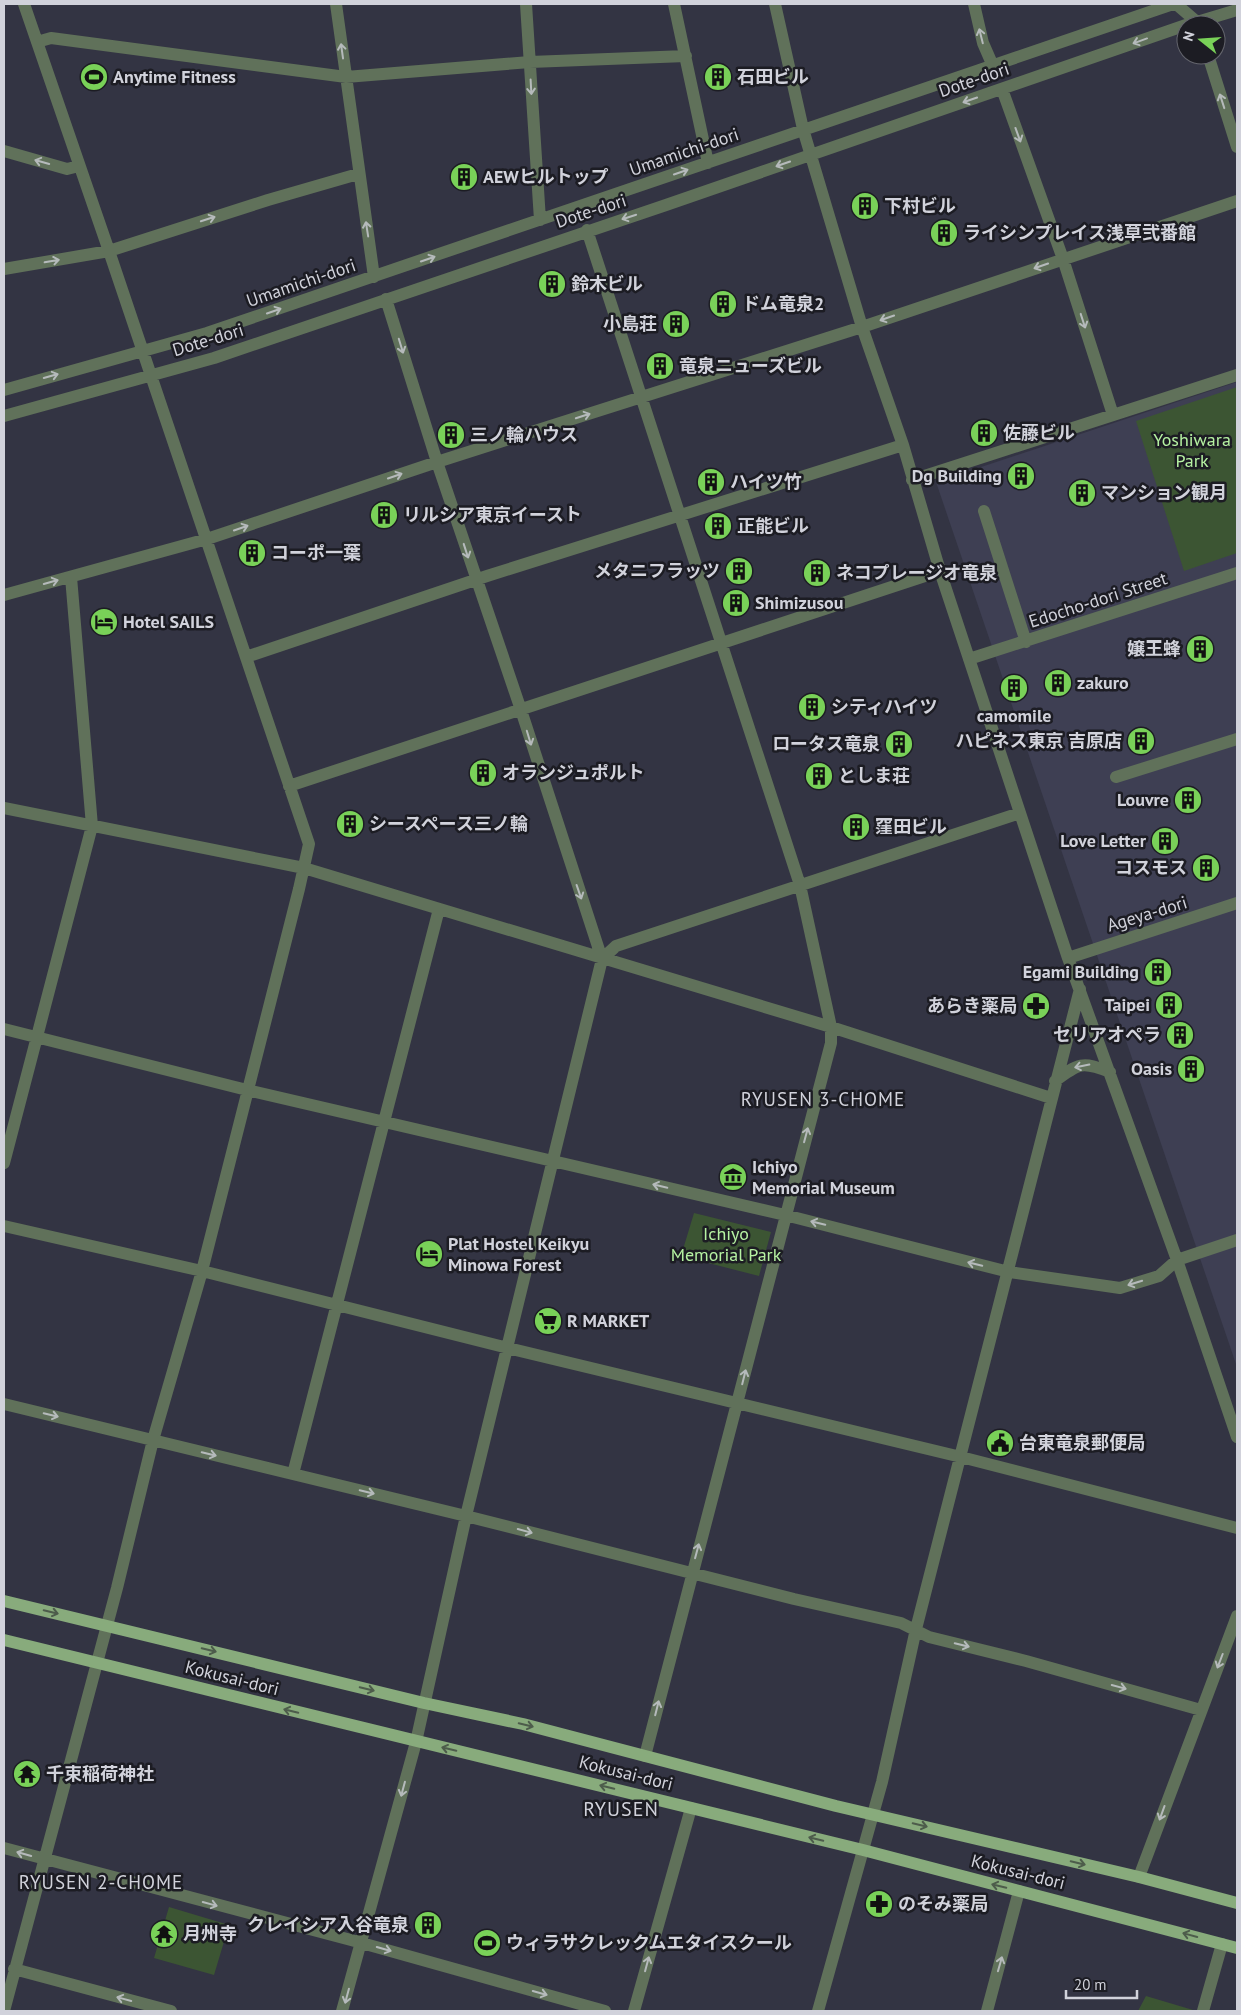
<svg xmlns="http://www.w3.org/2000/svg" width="1241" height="2015" font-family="'PT Sans','Noto Sans JP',sans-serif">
<rect width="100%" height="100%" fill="#333443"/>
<path fill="#3e3f53" d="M 1237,382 L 1237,1367 L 936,482 Z"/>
<path fill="#3c5533" d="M 1237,387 L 1237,553 L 1184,571 L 1136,421 Z
M 694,1213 L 771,1232 L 759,1276 L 681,1256 Z
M 169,1907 L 229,1925 L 214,1975 L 154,1958 Z
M 1146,1996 L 1193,2010 L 1192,2011 L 1138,2011 Z"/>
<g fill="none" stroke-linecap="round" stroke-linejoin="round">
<path stroke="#60715a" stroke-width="12" d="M 336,4 L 374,277
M 526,4 L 540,220
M 674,4 L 708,163
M 775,4 L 803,129 L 862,327 L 903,445 L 940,571 L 1068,958 L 1177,1260 L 1237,1437
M 974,4 L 983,43 L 993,66
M 1176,4 L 1197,22 L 1198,25
M 1187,25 L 1237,10
M 37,42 L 51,38 L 346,77 L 530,62 L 686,56
M 1208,55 L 1237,147
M 1002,89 L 1063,259 L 1113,415
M 4,151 L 67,169 L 79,166
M 587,230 L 800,885 L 831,1027 L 831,1043 L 645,1756
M 4,269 L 109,251 L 268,200 L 358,174
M 4,390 L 207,333 L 1173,4
M 4,416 L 214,358 L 666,205 L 1186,25
M 912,480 L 1237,375
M 984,511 L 1026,642
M 4,595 L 207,539 L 437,462 L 862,327 L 1237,201
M 246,657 L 487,576 L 903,445
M 969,659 L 1237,573
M 1116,777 L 1237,739
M 289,786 L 940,571
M 4,808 L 304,868 L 831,1027 L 1051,1098
M 1068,958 L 1237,903
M 602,959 L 616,946 L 1020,813
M 4,1029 L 247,1090 L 785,1215 L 1009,1272 L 1120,1288 L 1159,1276 L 1177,1260 L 1237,1240
M 1055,1081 C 1079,1063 1082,1061 1110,1072
M 4,1163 L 92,826 L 71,577
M 4,1226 L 202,1271 L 508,1348 L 961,1457 L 1237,1528
M 4,1404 L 466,1516 L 794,1599 L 901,1623 L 929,1637 L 1026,1661 L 1201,1710
M 293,1474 L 439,909
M 4,1848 L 351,1940 L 605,2011
M 1139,1877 L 1237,1616
M 14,1969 L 171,2011
M 4,2011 L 117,1588 L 153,1440 L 202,1271 L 299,889 L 309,844 L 109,251 L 24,4
M 342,2011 L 416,1742 L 466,1516 L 602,959 L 521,710 L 437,462 L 386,299
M 634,2011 L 691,1808
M 818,2011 L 882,1782 L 916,1629 L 1080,989
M 987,2011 L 1019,1891
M 1203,2011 L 1222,1944"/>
<path stroke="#88ab7c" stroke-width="12" d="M 4,1601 L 424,1703 L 523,1724 L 836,1806 L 1139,1877 L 1237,1903
M 4,1640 L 863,1850 L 1237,1948"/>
</g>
<defs><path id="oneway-shaft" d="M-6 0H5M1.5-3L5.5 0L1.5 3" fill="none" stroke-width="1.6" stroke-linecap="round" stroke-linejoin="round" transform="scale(1.25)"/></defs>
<g stroke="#b5babb">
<use href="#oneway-shaft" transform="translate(981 36) rotate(-104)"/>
<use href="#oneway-shaft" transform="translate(1140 41) rotate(160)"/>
<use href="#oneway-shaft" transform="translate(342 51) rotate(-98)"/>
<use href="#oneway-shaft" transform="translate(531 87) rotate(87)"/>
<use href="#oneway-shaft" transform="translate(970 100) rotate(161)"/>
<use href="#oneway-shaft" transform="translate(1222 101) rotate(-108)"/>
<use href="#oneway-shaft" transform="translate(1018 135) rotate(70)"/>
<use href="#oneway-shaft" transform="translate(42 162) rotate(-164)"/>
<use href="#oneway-shaft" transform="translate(783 164) rotate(161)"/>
<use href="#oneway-shaft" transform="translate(681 172) rotate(-19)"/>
<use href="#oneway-shaft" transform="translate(629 217) rotate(162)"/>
<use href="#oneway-shaft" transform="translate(208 219) rotate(-18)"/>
<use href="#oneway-shaft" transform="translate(367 229) rotate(-99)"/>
<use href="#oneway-shaft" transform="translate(428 259) rotate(-19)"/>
<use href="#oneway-shaft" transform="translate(52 261) rotate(-10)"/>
<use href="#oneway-shaft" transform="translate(1041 266) rotate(161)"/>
<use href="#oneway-shaft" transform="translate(274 311) rotate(-19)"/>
<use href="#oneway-shaft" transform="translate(887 318) rotate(161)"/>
<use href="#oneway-shaft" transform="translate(1083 321) rotate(72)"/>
<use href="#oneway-shaft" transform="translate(401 346) rotate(73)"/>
<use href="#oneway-shaft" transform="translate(51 376) rotate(-16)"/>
<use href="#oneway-shaft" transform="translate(583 416) rotate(-18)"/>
<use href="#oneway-shaft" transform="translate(395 476) rotate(-19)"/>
<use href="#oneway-shaft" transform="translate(241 528) rotate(-19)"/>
<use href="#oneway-shaft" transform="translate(466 551) rotate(72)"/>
<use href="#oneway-shaft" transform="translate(51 582) rotate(-16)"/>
<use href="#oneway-shaft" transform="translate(529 738) rotate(73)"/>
<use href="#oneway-shaft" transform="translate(579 892) rotate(71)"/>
<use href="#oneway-shaft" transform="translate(1082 1066) rotate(169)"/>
<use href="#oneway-shaft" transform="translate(806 1135) rotate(-75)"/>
<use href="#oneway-shaft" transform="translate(660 1186) rotate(-167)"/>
<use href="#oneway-shaft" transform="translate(818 1223) rotate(-166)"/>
<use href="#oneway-shaft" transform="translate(975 1264) rotate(-166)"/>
<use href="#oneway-shaft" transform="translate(1135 1283) rotate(163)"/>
<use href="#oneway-shaft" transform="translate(744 1377) rotate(-76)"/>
<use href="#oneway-shaft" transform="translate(51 1415) rotate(13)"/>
<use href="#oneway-shaft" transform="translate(209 1454) rotate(14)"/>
<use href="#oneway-shaft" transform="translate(367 1492) rotate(13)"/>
<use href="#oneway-shaft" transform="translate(525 1531) rotate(15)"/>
<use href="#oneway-shaft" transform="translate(697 1551) rotate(-75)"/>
<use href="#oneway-shaft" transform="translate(962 1645) rotate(14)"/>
<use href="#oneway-shaft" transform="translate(1220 1661) rotate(111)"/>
<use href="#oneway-shaft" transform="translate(1119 1687) rotate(15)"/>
<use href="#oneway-shaft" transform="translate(657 1708) rotate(-76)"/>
<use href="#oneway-shaft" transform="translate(403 1789) rotate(105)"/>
<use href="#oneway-shaft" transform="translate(1162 1813) rotate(110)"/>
<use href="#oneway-shaft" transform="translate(24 1854) rotate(-164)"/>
<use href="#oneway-shaft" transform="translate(210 1904) rotate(15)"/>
<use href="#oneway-shaft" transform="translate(384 1949) rotate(16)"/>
<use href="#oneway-shaft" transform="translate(647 1964) rotate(-75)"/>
<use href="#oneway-shaft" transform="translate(1000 1964) rotate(-74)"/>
<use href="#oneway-shaft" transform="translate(540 1993) rotate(16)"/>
<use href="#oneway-shaft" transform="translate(347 1996) rotate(105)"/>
<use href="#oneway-shaft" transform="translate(124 1999) rotate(-165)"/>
</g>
<g stroke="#4d5c4b">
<use href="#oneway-shaft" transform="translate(51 1612) rotate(13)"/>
<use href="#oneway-shaft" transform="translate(209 1650) rotate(14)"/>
<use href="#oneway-shaft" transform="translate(367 1689) rotate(14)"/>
<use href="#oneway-shaft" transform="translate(291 1711) rotate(-166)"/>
<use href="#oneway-shaft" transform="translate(526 1725) rotate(14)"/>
<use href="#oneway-shaft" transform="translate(449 1749) rotate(-167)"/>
<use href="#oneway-shaft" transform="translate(607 1787) rotate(-166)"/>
<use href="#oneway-shaft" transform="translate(920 1825) rotate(13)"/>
<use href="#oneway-shaft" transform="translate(816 1839) rotate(-166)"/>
<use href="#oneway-shaft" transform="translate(1078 1863) rotate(13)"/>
<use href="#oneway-shaft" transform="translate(999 1886) rotate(-166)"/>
<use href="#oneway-shaft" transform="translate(1190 1935) rotate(-165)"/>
</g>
<defs>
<symbol id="stadium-disc" viewBox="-11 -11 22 22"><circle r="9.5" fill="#79d158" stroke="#1c1c23"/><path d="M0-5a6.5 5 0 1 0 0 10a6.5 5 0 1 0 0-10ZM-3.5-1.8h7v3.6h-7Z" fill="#111"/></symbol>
<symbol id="building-disc" viewBox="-11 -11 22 22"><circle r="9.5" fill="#79d158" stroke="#1c1c23"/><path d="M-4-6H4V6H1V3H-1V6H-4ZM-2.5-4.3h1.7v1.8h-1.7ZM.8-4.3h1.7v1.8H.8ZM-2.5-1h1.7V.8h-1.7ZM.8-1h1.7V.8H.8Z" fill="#111"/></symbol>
<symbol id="hotel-disc" viewBox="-11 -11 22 22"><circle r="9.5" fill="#79d158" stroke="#1c1c23"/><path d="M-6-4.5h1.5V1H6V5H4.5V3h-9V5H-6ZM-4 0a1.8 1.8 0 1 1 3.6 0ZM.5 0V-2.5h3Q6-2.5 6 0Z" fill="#111"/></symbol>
<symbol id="pharmacy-disc" viewBox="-11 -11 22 22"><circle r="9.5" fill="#79d158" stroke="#1c1c23"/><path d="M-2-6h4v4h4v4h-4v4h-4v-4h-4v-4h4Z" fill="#111"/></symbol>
<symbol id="museum-disc" viewBox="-11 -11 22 22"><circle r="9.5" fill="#79d158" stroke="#1c1c23"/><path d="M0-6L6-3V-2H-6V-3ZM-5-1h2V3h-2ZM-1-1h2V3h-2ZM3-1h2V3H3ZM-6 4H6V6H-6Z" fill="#111"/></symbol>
<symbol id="supermarket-disc" viewBox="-11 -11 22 22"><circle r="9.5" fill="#79d158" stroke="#1c1c23"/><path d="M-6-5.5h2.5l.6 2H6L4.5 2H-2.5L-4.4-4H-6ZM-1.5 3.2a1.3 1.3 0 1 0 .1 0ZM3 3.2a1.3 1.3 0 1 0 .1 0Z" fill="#111"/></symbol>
<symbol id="civic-disc" viewBox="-11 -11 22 22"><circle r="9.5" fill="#79d158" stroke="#1c1c23"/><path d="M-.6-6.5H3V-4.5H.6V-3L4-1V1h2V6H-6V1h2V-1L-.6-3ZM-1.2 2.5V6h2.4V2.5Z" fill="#111"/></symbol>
<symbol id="temple-disc" viewBox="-11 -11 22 22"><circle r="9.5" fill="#79d158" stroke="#1c1c23"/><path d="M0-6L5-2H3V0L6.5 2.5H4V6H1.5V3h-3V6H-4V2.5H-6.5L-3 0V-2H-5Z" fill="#111"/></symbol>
</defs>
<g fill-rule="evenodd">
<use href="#stadium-disc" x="78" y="61" width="32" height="32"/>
<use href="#building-disc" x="702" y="61" width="32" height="32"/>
<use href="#building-disc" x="448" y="161" width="32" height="32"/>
<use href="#building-disc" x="849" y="190" width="32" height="32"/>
<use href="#building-disc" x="928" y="217" width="32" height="32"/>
<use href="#building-disc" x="536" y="268" width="32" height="32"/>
<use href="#building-disc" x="707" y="288" width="32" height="32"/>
<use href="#building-disc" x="660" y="308" width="32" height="32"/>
<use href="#building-disc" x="644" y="350" width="32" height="32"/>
<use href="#building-disc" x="968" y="417" width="32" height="32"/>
<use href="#building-disc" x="435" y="419" width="32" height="32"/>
<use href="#building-disc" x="1005" y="460" width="32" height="32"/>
<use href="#building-disc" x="695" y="466" width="32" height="32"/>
<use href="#building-disc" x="1066" y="477" width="32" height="32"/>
<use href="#building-disc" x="368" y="499" width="32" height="32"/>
<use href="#building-disc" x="702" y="510" width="32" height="32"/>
<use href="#building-disc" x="236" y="537" width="32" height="32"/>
<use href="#building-disc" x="723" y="555" width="32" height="32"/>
<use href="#building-disc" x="801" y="557" width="32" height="32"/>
<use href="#building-disc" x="720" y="587" width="32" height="32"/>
<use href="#hotel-disc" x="88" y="606" width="32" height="32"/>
<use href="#building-disc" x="1184" y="633" width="32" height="32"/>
<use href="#building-disc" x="1042" y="667" width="32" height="32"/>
<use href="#building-disc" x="998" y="672" width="32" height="32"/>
<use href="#building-disc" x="796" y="691" width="32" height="32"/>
<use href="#building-disc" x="1125" y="725" width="32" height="32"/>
<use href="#building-disc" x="883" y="728" width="32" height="32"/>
<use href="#building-disc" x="467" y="757" width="32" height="32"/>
<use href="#building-disc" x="803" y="760" width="32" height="32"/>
<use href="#building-disc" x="1172" y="784" width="32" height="32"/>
<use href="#building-disc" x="334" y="808" width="32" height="32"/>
<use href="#building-disc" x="840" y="811" width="32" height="32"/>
<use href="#building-disc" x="1149" y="825" width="32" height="32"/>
<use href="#building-disc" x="1190" y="852" width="32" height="32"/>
<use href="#building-disc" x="1142" y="956" width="32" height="32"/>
<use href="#building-disc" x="1153" y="989" width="32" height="32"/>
<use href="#pharmacy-disc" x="1020" y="990" width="32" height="32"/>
<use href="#building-disc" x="1164" y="1019" width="32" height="32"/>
<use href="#building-disc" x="1175" y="1053" width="32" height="32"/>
<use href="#museum-disc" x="717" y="1161" width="32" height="32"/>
<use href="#hotel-disc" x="413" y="1238" width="32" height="32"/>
<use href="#supermarket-disc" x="532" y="1305" width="32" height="32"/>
<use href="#civic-disc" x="984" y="1427" width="32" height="32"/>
<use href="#temple-disc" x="11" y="1758" width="32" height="32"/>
<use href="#pharmacy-disc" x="863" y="1888" width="32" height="32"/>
<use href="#building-disc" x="412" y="1909" width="32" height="32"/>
<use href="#temple-disc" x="148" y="1918" width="32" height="32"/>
<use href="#stadium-disc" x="471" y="1927" width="32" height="32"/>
</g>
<g text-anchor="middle" stroke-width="5" stroke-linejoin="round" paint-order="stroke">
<g font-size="18" font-weight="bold" fill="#d1d2db" stroke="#1c1c23" text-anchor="start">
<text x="113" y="83">Anytime Fitness</text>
<text x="737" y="83">石田ビル</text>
<text x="483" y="183">AEWヒルトップ</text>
<text x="884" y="212">下村ビル</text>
<text x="963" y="239">ライシンプレイス浅草弐番館</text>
<text x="571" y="290">鈴木ビル</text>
<text x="742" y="310">ドム竜泉2</text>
<text x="657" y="330" text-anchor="end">小島荘</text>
<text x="679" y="372">竜泉ニューズビル</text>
<text x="1003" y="439">佐藤ビル</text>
<text x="470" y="441">三ノ輪ハウス</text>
<text x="1002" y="482" text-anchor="end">Dg Building</text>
<text x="730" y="488">ハイツ竹</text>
<text x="1101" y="499">マンション観月</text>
<text x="403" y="521">リルシア東京イースト</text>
<text x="737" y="532">正能ビル</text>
<text x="271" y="559">コーポ一葉</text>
<text x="720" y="577" text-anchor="end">メタニフラッツ</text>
<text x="836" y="579">ネコプレージオ竜泉</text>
<text x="755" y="609">Shimizusou</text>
<text x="123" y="628">Hotel SAILS</text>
<text x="1181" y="655" text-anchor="end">嬢王蜂</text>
<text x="1077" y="689">zakuro</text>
<text x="831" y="713">シティハイツ</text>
<text x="1014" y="722" text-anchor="middle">camomile</text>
<text x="1122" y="747" text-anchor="end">ハピネス東京 吉原店</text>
<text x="880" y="750" text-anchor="end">ロータス竜泉</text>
<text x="502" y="779">オランジュポルト</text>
<text x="838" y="782">としま荘</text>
<text x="1169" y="806" text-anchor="end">Louvre</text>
<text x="369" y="830">シースペース三ノ輪</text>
<text x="875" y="833">窪田ビル</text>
<text x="1146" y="847" text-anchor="end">Love Letter</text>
<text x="1187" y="874" text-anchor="end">コスモス</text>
<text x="1139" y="978" text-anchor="end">Egami Building</text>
<text x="1150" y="1011" text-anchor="end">Taipei</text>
<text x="1017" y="1012" text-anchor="end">あらき薬局</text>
<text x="1161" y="1041" text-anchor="end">セリアオペラ</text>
<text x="1172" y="1075" text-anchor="end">Oasis</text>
<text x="752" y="1173">Ichiyo<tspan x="752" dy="21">Memorial Museum</tspan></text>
<text x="448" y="1250">Plat Hostel Keikyu<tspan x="448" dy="21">Minowa Forest</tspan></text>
<text x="567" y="1327">R MARKET</text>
<text x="1019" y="1449">台東竜泉郵便局</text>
<text x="46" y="1780">千束稲荷神社</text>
<text x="898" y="1910">のそみ薬局</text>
<text x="409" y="1931" text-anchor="end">クレイシア入谷竜泉</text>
<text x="183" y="1940">月州寺</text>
<text x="506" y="1949">ウィラサクレックムエタイスクール</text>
</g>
<g font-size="18" fill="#d1d2db" stroke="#1c1c23">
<text transform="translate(974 80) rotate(-19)" y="6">Dote-dori</text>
<text transform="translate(684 152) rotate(-19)" y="6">Umamichi-dori</text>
<text transform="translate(591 211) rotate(-18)" y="6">Dote-dori</text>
<text transform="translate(301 283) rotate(-19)" y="6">Umamichi-dori</text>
<text transform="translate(208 340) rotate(-17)" y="6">Dote-dori</text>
<text transform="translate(1098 600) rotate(-18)" y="6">Edocho-dori Street</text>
<text transform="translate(1147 914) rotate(-17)" y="6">Ageya-dori</text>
<text transform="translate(232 1678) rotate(14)" y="6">Kokusai-dori</text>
<text transform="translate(626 1773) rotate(14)" y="6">Kokusai-dori</text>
<text transform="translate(1018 1872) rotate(14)" y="6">Kokusai-dori</text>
</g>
<g font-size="18" fill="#b6f2a2" stroke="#1c1c23">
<text x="1192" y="446">Yoshiwara<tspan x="1192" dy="21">Park</tspan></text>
<text x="726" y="1240">Ichiyo<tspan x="726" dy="21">Memorial Park</tspan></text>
</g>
<g font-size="19" letter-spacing="1" fill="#d1d2db" stroke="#1c1c23">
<text x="823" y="1106">RYUSEN 3-CHOME</text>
<text x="101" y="1889">RYUSEN 2-CHOME</text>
</g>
<g font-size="20" letter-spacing="1" fill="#d1d2db" stroke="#1c1c23">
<text x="621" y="1816">RYUSEN</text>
</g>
</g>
<rect width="1241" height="2015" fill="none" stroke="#d1d2db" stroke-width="10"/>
<g transform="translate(1201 40) rotate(287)"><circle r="24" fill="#1c1c23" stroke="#64656d"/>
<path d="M0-4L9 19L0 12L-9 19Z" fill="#79d158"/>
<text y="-8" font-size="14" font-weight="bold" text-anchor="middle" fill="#d1d2db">N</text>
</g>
<path d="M1066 1990v8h71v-8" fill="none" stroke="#d1d2db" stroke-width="2.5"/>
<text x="1074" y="1990" font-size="15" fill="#d1d2db" stroke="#1c1c23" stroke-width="4" paint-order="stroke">20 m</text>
</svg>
